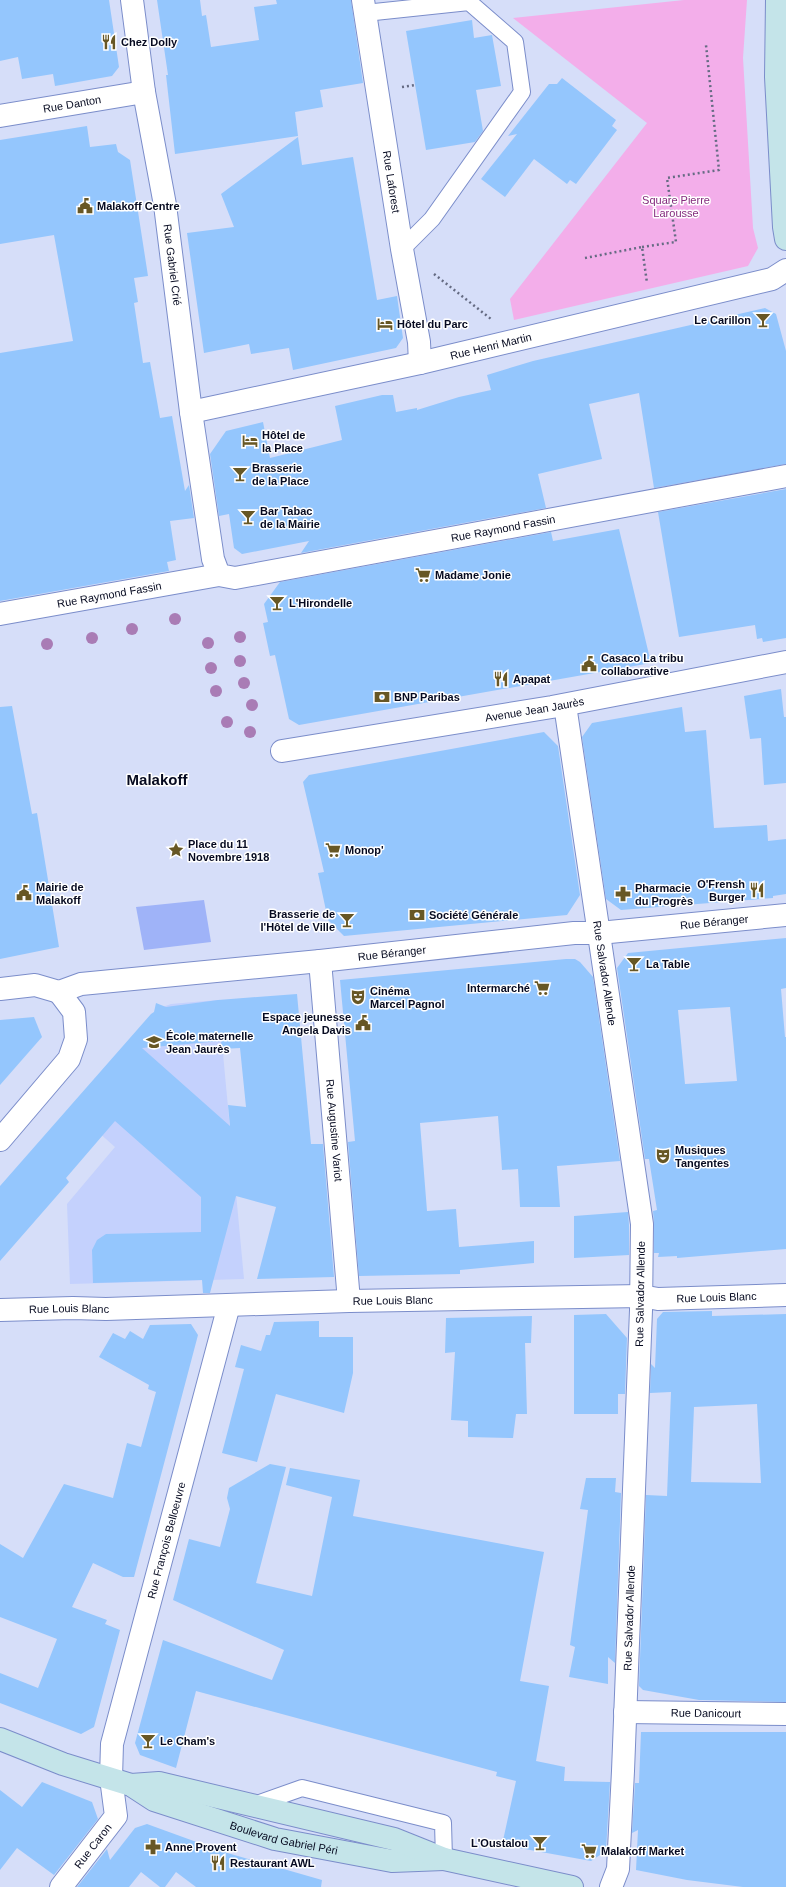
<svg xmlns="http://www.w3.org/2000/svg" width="786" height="1887" font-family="Helvetica,sans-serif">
<rect width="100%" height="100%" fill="#d6def9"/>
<path fill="#c4d1fd" d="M 218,1000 L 244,1279 L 70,1284 L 67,1204 L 115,1147 L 70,1107 L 157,1009 L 171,1004 Z"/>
<path fill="#f3aeea" d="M 684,0 L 747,0 L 743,58 L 753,228 L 758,248 L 748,266 L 514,320 L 510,299 L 647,123 L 513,18 Z"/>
<path fill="#9fb3f8" d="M 204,900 L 211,942 L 144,950 L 136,907 Z"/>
<path fill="#94c6fd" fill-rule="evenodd" d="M 0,0 L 109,0 L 119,67 L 112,76 L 55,86 L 53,74 L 22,79 L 18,57 L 0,61 Z
M 157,0 L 200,0 L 202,16 L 206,15 L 211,47 L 259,40 L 254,7 L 277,4 L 276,0 L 351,0 L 363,83 L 320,90 L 323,107 L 295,112 L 298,136 L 175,154 L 166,75 L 168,75 Z
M 472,20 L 474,38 L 492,35 L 501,86 L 476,90 L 483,131 L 475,142 L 426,150 L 406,31 Z
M 562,78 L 616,120 L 612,126 L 617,130 L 576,184 L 570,180 L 567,184 L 534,159 L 505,197 L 481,179 L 517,134 L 508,136 L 549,84 L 557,84 Z
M 87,126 L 90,147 L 116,144 L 118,152 L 130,160 L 148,276 L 134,278 L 138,302 L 134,303 L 143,363 L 150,362 L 160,418 L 172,416 L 185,491 L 189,485 L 194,518 L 170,521 L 176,560 L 167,562 L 169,571 L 0,601 L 0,353 L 73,341 L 54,235 L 0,244 L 0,140 Z
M 298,137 L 302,165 L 353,157 L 377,300 L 397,296 L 403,338 L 396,348 L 293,370 L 289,348 L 251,354 L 249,344 L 204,353 L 187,233 L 234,227 L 221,194 Z
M 765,308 L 776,314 L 786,351 L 786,464 L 654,488 L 639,393 L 589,404 L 602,459 L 538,474 L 546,508 L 301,553 L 309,541 L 242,554 L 234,548 L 229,514 L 219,516 L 210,454 L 226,431 L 263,422 L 270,458 L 342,440 L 335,406 L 382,395 L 393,395 L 396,412 L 417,408 L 417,410 L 459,397 L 491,390 L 487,375 L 533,361 Z
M 786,489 L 786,638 L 763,642 L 762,638 L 757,639 L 755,625 L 679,637 L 658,512 Z
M 619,529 L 651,663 L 299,725 L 289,719 L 275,655 L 270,656 L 263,623 L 268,622 L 264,604 L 280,582 L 551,532 L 553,541 Z
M 781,689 L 784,717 L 786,717 L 786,783 L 764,785 L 761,738 L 750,739 L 744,696 Z
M 12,706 L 32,814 L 37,813 L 59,947 L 0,959 L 0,707 Z
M 682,707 L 685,732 L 706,730 L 714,828 L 767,825 L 768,841 L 786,839 L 786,894 L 773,896 L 773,898 L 621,910 L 606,899 L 582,737 L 592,723 Z
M 544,732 L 558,746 L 580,895 L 567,915 L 344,936 L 328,920 L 318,873 L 324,872 L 303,782 L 309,775 Z
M 786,938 L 786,988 L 781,989 L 785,1037 L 786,1037 L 786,1249 L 677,1258 L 677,1256 L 658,1257 L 659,1253 L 654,1253 L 654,1224 L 653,1211 L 657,1210 L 649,1159 L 645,1159 L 617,968 L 628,953 ZM 730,1007 L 737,1081 L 685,1084 L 678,1010 Z
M 566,959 L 575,959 L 580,962 L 593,977 L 620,1161 L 557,1166 L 560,1207 L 520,1207 L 518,1169 L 502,1170 L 498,1116 L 420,1123 L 427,1211 L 456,1209 L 459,1247 L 534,1241 L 534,1263 L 460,1270 L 460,1274 L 359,1276 L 348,1142 L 355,1141 L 340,980 Z
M 297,994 L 311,1144 L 323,1144 L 334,1277 L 257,1279 L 276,1207 L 236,1196 L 210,1293 L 203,1293 L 202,1280 L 93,1283 L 92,1250 L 97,1240 L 106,1234 L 201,1232 L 201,1197 L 115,1121 L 66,1178 L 69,1182 L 0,1261 L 0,1186 L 151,1014 L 154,1012 L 156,1003 L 166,1007 L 218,1000 ZM 221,1041 L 222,1049 L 240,1048 L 246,1107 L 228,1105 L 230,1126 L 142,1048 Z
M 34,1017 L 42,1037 L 0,1085 L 0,1020 Z
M 628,1212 L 629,1225 L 629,1255 L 574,1258 L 574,1216 Z
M 712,1311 L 712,1316 L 786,1314 L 786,1702 L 699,1700 L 643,1690 L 639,1686 L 646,1495 L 667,1496 L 671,1392 L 650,1393 L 651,1364 L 655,1368 L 657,1319 L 663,1312 ZM 757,1404 L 761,1483 L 691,1482 L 694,1407 Z
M 606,1314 L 627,1338 L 625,1394 L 618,1394 L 618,1414 L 574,1414 L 574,1315 Z
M 532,1316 L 531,1343 L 525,1343 L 527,1414 L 516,1414 L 513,1438 L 468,1437 L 468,1421 L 451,1420 L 455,1352 L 445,1353 L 446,1318 Z
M 319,1321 L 319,1337 L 353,1337 L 353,1373 L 344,1413 L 276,1394 L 257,1462 L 222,1453 L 244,1369 L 235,1367 L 241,1345 L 261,1351 L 266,1335 L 270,1335 L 274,1322 Z
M 191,1324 L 198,1335 L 134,1577 L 123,1577 L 93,1563 L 72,1607 L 107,1620 L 105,1624 L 120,1630 L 94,1727 L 81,1734 L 0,1703 L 0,1673 L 38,1688 L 57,1639 L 0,1617 L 0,1544 L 23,1558 L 64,1484 L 113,1498 L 127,1443 L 141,1447 L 156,1392 L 148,1389 L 149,1385 L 99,1357 L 113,1333 L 125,1339 L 130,1331 L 143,1339 L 150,1325 Z
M 270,1464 L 286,1467 L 256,1583 L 312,1596 L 332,1497 L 286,1485 L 290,1468 L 360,1480 L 353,1516 L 544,1552 L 520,1681 L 549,1686 L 536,1761 L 565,1767 L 564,1781 L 610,1782 L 606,1851 L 591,1861 L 502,1845 L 516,1781 L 496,1776 L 497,1772 L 196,1691 L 176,1768 L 140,1755 L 135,1743 L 163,1640 L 272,1680 L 284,1650 L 173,1600 L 189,1539 L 220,1547 L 230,1509 L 227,1498 L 229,1488 Z
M 586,1478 L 616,1478 L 615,1492 L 621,1493 L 615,1663 L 608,1657 L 608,1684 L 569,1677 L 575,1647 L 570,1645 L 588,1510 L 580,1509 Z
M 641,1732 L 786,1732 L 786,1887 L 743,1887 L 687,1880 L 636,1870 L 638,1830 L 632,1833 L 635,1783 L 639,1783 Z
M 42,1782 L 92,1802 L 98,1819 L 54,1875 L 17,1848 L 0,1870 L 0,1790 L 22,1807 Z
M 147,1824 L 224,1852 L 322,1880 L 321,1887 L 196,1887 L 176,1872 L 165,1887 L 160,1887 L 141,1872 L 129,1887 L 77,1887 L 107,1849 L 110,1860 L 135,1828 Z"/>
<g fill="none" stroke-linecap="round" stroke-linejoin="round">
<defs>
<path id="lane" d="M 365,13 L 469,2 L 515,42 L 522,92 L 432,219 L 402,249
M 254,1805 L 302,1788 L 443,1823 L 444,1859"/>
<g id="street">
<path id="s1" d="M 132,0 L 144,92 L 165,205 L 191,412 L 213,559 L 219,575 L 235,578 L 786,476"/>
<path id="s2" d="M 363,0 L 402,249 L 419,342 L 420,363"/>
<path id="s3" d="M 0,116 L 144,92"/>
<path id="s4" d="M 191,412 L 420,363 L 772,279 L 786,270"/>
<path id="s5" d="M 0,614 L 219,575"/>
<path id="s6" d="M 565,705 L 642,1224 L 641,1310 L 623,1771 L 618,1869 L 611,1887"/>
<path id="s7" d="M 282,751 L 552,707 L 786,662"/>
<path id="s8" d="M 320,961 L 349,1301"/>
<path id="s9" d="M 0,989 L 35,985 L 59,992 L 81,984 L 320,961 L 574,933 L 599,933 L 786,915"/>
<path d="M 0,1140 L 69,1059 L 76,1039 L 74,1012 L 59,992"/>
<path id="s10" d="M 0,1310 L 73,1308 L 106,1309 L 349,1301 L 641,1296 L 658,1299 L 786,1295"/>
<path id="s11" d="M 625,1712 L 786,1714"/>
<path id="s12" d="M 61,1887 L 116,1816 L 111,1778 L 112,1744 L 229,1305"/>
</g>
<g id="secondary">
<path d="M 777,0 L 776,77 L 784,227 L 786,239"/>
<path id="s13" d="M 0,1739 L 63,1764 L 131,1785 L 154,1800 L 275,1839 L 392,1861 L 444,1859"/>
<path d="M 131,1785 L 159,1783 L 394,1839 L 444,1859 L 572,1887"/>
</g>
</defs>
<use href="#lane" stroke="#7b8dca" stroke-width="18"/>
<use href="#street" stroke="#7b8dca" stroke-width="24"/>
<use href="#secondary" stroke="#7b8dca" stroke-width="24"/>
<path stroke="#656b83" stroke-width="2.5" stroke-dasharray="2 3" stroke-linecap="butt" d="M 402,87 L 415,85
M 642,247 L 676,242 L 667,178 L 719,170 L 706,45
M 585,258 L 642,247 L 647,283
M 434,274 L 491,319"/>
<use href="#lane" stroke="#fff" stroke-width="16"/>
<use href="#street" stroke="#fff" stroke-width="22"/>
<use href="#secondary" stroke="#c4e4e9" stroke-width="22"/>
</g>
<g fill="#a97cb5">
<circle cx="175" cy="619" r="6"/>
<circle cx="132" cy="629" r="6"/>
<circle cx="240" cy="637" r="6"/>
<circle cx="92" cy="638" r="6"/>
<circle cx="208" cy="643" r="6"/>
<circle cx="47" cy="644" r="6"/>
<circle cx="240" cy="661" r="6"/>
<circle cx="211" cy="668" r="6"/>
<circle cx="244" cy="683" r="6"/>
<circle cx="216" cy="691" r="6"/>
<circle cx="252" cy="705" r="6"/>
<circle cx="227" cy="722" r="6"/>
<circle cx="250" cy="732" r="6"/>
</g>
<defs>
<symbol id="restaurant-bare" viewBox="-9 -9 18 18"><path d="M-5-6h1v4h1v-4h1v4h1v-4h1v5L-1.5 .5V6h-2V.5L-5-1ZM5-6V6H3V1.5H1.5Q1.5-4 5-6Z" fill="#675725" stroke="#fff" stroke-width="2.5" paint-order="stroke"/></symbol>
<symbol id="civic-bare" viewBox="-9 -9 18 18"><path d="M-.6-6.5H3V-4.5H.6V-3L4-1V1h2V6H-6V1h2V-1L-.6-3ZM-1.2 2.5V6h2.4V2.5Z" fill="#675725" stroke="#fff" stroke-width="2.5" paint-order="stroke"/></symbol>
<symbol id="bar-bare" viewBox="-9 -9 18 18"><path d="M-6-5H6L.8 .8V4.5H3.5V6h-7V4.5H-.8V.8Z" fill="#675725" stroke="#fff" stroke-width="2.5" paint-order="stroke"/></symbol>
<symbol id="hotel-bare" viewBox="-9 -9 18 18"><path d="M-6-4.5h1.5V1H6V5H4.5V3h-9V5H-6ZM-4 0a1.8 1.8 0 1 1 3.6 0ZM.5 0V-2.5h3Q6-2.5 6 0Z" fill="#675725" stroke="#fff" stroke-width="2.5" paint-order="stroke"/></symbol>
<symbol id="supermarket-bare" viewBox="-9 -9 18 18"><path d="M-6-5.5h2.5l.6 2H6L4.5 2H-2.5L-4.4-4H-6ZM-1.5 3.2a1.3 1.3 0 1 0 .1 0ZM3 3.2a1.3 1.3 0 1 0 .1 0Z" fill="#675725" stroke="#fff" stroke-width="2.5" paint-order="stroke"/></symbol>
<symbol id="bank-bare" viewBox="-9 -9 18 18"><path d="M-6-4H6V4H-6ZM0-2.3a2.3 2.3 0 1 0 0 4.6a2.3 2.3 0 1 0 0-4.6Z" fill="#675725" stroke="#fff" stroke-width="2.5" paint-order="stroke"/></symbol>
<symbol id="sight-bare" viewBox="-9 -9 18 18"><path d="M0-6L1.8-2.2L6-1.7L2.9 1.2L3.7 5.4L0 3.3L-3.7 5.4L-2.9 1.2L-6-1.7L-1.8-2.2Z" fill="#675725" stroke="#fff" stroke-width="2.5" paint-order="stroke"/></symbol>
<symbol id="pharmacy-bare" viewBox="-9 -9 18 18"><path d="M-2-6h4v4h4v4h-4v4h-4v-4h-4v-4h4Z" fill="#675725" stroke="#fff" stroke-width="2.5" paint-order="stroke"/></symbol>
<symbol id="theatre-bare" viewBox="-9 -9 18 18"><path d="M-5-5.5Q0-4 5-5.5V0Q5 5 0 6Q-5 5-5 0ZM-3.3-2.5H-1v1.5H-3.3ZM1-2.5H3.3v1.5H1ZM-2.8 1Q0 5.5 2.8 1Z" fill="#675725" stroke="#fff" stroke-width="2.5" paint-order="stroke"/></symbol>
<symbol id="school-bare" viewBox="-9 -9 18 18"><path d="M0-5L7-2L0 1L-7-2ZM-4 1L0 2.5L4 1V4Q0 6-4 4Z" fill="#675725" stroke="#fff" stroke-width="2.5" paint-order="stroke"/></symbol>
</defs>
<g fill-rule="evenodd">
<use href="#restaurant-bare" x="98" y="31" width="22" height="22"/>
<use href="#civic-bare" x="74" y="195" width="22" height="22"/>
<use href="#bar-bare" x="752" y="309" width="22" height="22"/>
<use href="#hotel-bare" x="374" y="313" width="22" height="22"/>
<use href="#hotel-bare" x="239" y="430" width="22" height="22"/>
<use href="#bar-bare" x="229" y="463" width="22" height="22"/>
<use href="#bar-bare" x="237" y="506" width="22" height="22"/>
<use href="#supermarket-bare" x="412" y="564" width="22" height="22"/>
<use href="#bar-bare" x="266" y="592" width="22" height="22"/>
<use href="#civic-bare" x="578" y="653" width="22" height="22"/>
<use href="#restaurant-bare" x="490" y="668" width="22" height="22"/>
<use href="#bank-bare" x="371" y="686" width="22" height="22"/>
<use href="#sight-bare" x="165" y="839" width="22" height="22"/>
<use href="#supermarket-bare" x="322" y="839" width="22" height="22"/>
<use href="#restaurant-bare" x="746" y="879" width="22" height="22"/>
<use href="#civic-bare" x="13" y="882" width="22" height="22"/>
<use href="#pharmacy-bare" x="612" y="883" width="22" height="22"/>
<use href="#bank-bare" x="406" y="904" width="22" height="22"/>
<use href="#bar-bare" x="336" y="909" width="22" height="22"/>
<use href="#bar-bare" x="623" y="953" width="22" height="22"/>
<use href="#supermarket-bare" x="531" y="977" width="22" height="22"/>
<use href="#theatre-bare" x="347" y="986" width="22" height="22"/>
<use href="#civic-bare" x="352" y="1012" width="22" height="22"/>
<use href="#school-bare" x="143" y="1031" width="22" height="22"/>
<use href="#theatre-bare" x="652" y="1145" width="22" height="22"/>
<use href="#bar-bare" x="137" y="1730" width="22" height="22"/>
<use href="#bar-bare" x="529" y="1832" width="22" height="22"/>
<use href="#pharmacy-bare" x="142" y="1836" width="22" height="22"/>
<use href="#supermarket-bare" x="578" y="1840" width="22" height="22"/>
<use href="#restaurant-bare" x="207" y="1852" width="22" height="22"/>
</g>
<g text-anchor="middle" stroke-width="3" stroke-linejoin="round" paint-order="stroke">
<g font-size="11" font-weight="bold" fill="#060a20" stroke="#fff" text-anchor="start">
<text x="121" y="46">Chez Dolly</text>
<text x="97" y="210">Malakoff Centre</text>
<text x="751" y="324" text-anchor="end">Le Carillon</text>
<text x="397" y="328">Hôtel du Parc</text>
<text x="262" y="439">Hôtel de<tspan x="262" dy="13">la Place</tspan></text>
<text x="252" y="472">Brasserie<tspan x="252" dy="13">de la Place</tspan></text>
<text x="260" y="515">Bar Tabac<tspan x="260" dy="13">de la Mairie</tspan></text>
<text x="435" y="579">Madame Jonie</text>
<text x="289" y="607">L'Hirondelle</text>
<text x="601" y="662">Casaco La tribu<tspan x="601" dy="13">collaborative</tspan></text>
<text x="513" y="683">Apapat</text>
<text x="394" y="701">BNP Paribas</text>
<text x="188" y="848">Place du 11<tspan x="188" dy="13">Novembre 1918</tspan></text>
<text x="345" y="854">Monop'</text>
<text x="745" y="888" text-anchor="end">O'Frensh<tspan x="745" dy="13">Burger</tspan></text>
<text x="36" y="891">Mairie de<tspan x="36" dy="13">Malakoff</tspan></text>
<text x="635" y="892">Pharmacie<tspan x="635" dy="13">du Progrès</tspan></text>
<text x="335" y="918" text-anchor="end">Brasserie de<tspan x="335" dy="13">l'Hôtel de Ville</tspan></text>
<text x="429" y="919">Société Générale</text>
<text x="646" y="968">La Table</text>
<text x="530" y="992" text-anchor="end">Intermarché</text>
<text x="370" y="995">Cinéma<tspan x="370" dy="13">Marcel Pagnol</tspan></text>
<text x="351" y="1021" text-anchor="end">Espace jeunesse<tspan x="351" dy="13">Angela Davis</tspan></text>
<text x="166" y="1040">École maternelle<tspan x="166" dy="13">Jean Jaurès</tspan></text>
<text x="675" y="1154">Musiques<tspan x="675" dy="13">Tangentes</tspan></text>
<text x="160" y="1745">Le Cham's</text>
<text x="528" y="1847" text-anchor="end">L'Oustalou</text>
<text x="165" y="1851">Anne Provent</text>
<text x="601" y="1855">Malakoff Market</text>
<text x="230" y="1867">Restaurant AWL</text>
</g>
<g font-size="11" fill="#060a20" stroke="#fff">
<text dy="4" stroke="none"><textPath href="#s3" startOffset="73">Rue Danton</textPath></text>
<text dy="4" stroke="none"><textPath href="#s2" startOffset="184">Rue Laforest</textPath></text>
<text dy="4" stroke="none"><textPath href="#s1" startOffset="268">Rue Gabriel Crié</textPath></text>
<text dy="4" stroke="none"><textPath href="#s4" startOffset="307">Rue Henri Martin</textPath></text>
<text dy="4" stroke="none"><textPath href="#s1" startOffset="871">Rue Raymond Fassin</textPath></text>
<text dy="4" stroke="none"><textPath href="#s5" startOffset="111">Rue Raymond Fassin</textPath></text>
<text dy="4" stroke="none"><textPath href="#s7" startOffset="256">Avenue Jean Jaurès</textPath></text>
<text dy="4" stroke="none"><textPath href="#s9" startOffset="720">Rue Béranger</textPath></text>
<text dy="4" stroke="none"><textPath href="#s9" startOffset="396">Rue Béranger</textPath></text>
<text dy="4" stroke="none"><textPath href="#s6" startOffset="271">Rue Salvador Allende</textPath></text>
<text dy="4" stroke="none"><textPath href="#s8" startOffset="170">Rue Augustine Variot</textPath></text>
<text transform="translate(640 1294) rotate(-89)" y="4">Rue Salvador Allende</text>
<text dy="4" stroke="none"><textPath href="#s10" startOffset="717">Rue Louis Blanc</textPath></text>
<text dy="4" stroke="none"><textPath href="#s10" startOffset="393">Rue Louis Blanc</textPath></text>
<text dy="4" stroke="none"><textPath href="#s10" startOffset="69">Rue Louis Blanc</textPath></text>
<text dy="4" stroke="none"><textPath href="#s12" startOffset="373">Rue François Belloeuvre</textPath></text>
<text transform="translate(629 1618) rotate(-88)" y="4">Rue Salvador Allende</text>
<text dy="4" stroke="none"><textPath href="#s11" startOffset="81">Rue Danicourt</textPath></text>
<text dy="4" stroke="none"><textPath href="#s13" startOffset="302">Boulevard Gabriel Péri</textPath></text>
<text dy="4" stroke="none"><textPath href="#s12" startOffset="52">Rue Caron</textPath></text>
</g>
<g font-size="11" fill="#852c7e" stroke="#fff">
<text x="676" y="204">Square Pierre<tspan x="676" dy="13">Larousse</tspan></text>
</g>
<g font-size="15" font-weight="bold" fill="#060a20" stroke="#fff">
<text x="157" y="785">Malakoff</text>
</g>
</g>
</svg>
